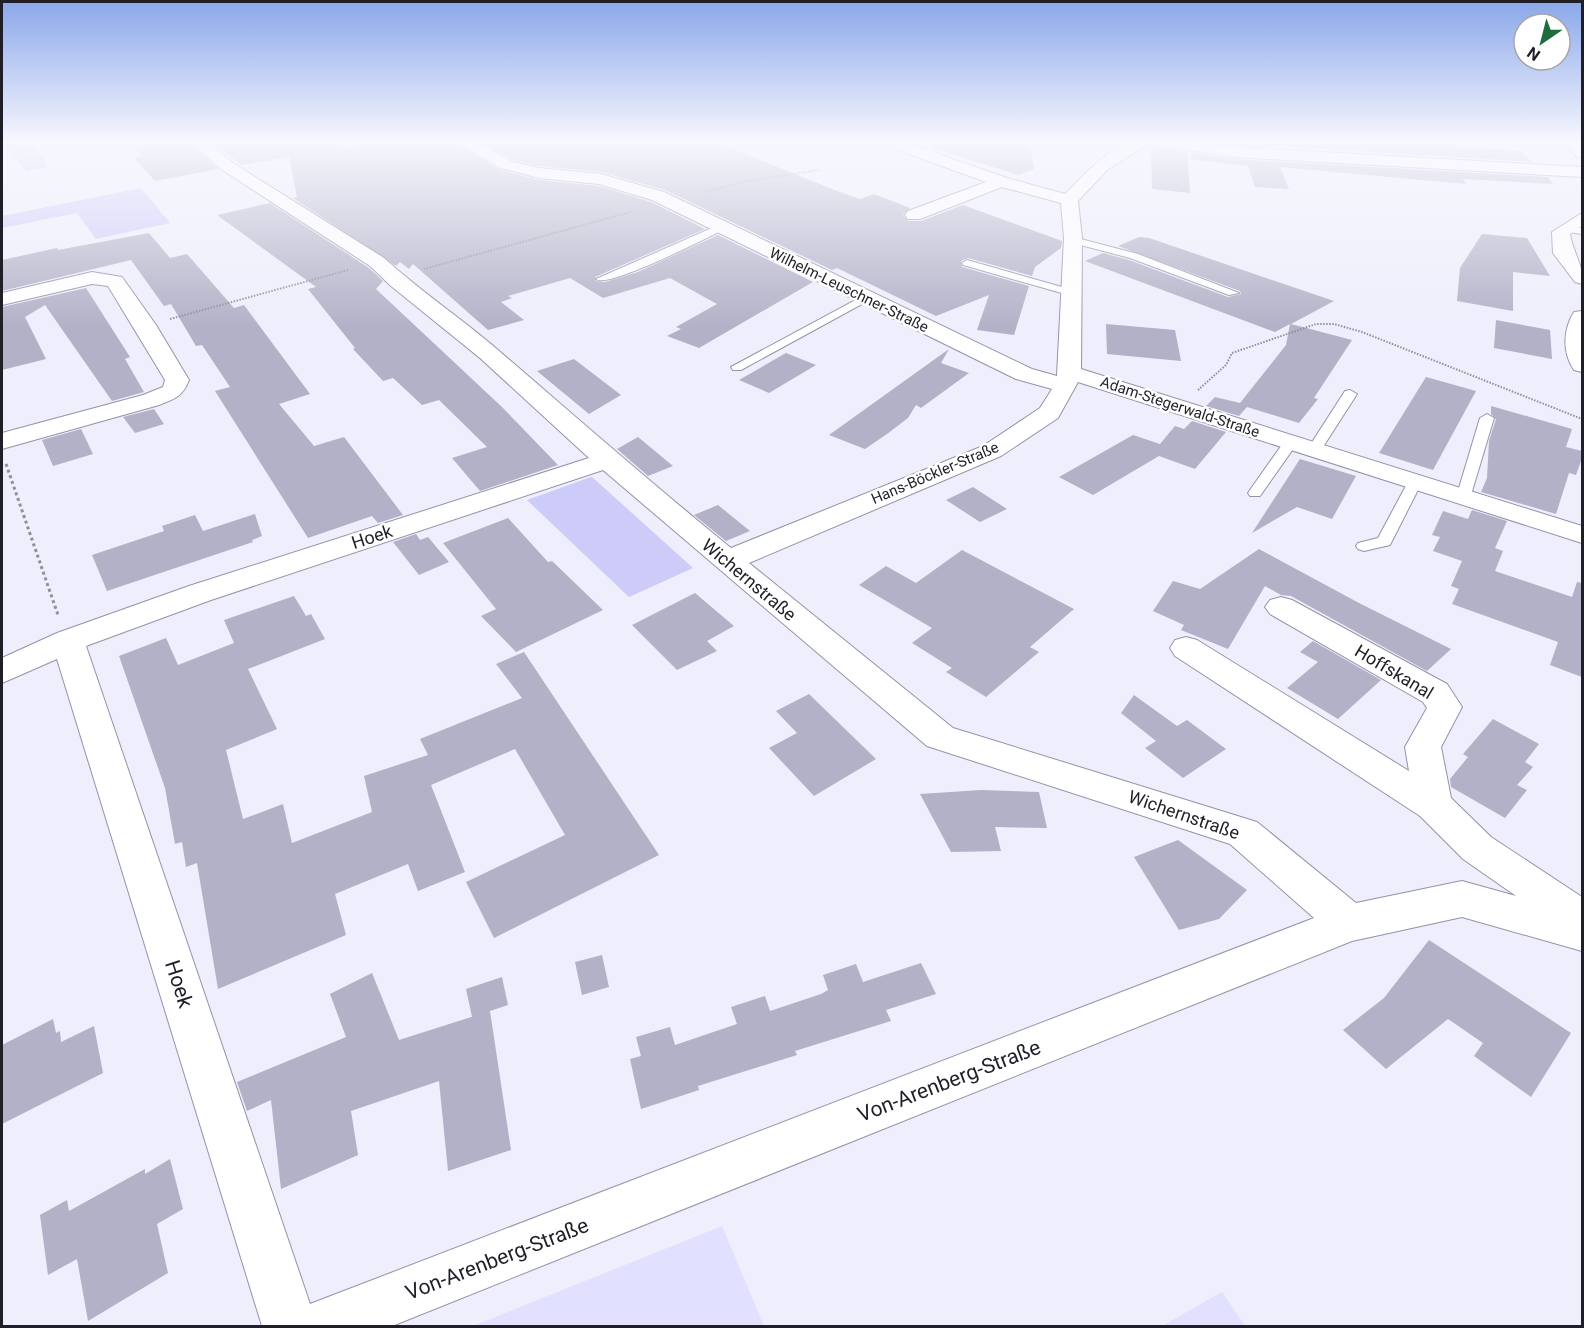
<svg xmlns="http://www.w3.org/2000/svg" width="1584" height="1328" font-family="Roboto,sans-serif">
<rect width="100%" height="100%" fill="#eeeefc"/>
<path fill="#e1e0ff" d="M 722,1226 L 764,1326 L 473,1326 Z
M 1222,1292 L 1245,1326 L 1162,1326 Z"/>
<path fill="#cdcbf7" d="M 2,142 L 34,142 L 48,167 L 27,171 Z
M 141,188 L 170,223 L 96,239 L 77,213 L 2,228 L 2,216 Z
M 591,477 L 592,477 L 693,568 L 629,597 L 527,500 Z"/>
<path fill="#b2b1c7" d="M 130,142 L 190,142 L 218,169 L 155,181 L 134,158 L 143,156 Z
M 213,142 L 336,142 L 344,148 L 372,142 L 454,142 L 500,170 L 539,180 L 599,186 L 651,202 L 705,229 L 595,277 L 596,281 L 605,282 L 638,272 L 718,235 L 813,282 L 699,348 L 667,336 L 681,329 L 676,327 L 717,304 L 670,278 L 603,298 L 570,278 L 508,296 L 512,298 L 501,302 L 524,320 L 488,330 L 413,264 L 409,269 L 400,262 L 396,266 L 293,198 L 297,197 L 289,157 L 241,165 Z
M 481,142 L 716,142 L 837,191 L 860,199 L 874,194 L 910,208 L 903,215 L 908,221 L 921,221 L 963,205 L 1062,241 L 1061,248 L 1035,267 L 1032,276 L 968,258 L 961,261 L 962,267 L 1029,286 L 1014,335 L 977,330 L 989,295 L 936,316 L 837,268 L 832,270 L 665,190 L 602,172 L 539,166 L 514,160 Z
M 932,142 L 1030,142 L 1034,169 L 1019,175 L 932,148 Z
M 1213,142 L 1453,142 L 1456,146 L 1521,151 L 1532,162 Z
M 1151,147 L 1187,152 L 1190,193 L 1152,189 Z
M 1192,153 L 1233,159 L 1548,177 L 1553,184 L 1463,179 L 1466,184 L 1280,167 L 1289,189 L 1255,187 L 1248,166 L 1191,159 Z
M 270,203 L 369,268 L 383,281 L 376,289 L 503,408 L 558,465 L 480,491 L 452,458 L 487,447 L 439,400 L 422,405 L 393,378 L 383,381 L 353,349 L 355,348 L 308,289 L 316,287 L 217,215 Z
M 149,233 L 170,258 L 187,254 L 234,308 L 244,305 L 310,394 L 279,404 L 314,446 L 344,437 L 403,515 L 378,523 L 372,516 L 308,538 L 215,391 L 230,387 L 202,345 L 196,346 L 171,304 L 164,306 L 131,260 L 2,291 L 2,260 L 57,248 L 58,250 Z
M 1482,234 L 1527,238 L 1550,276 L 1513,272 L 1513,311 L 1457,301 L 1460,268 Z
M 1139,237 L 1149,238 L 1334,301 L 1291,324 L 1352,340 L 1314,398 L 1318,399 L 1299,423 L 1247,407 L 1239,416 L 1206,406 L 1215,397 L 1240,403 L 1286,345 L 1290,324 L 1275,332 L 1085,261 L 1103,253 L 1129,260 L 1228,297 L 1241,294 L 1240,291 L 1118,246 Z
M 86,288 L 130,357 L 125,359 L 144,392 L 112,401 L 45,305 L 25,317 L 46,359 L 2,370 L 2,307 Z
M 1496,320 L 1550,330 L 1552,359 L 1494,348 Z
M 1106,324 L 1175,330 L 1181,361 L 1107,354 Z
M 949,349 L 941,363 L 969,373 L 921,408 L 916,405 L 908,418 L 887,434 L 865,449 L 829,435 Z
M 786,353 L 816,365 L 769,393 L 739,380 Z
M 574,359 L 621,395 L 589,414 L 537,371 Z
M 1426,377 L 1476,391 L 1433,470 L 1379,453 Z
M 1491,406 L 1572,429 L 1566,447 L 1582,451 L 1582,458 L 1576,475 L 1569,473 L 1556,514 L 1481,492 L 1487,478 L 1489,441 L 1496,419 L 1491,414 Z
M 154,409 L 164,424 L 135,433 L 123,417 Z
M 1192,421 L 1226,432 L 1195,469 L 1159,456 L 1093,495 L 1059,477 L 1133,435 L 1160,444 L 1175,426 L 1184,429 Z
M 81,429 L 93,454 L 53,466 L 42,440 Z
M 638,437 L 673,466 L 648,476 L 617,449 Z
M 1300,459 L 1356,476 L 1332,519 L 1297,507 L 1252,533 Z
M 973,487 L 1007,509 L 980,522 L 946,500 Z
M 718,505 L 750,531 L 726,541 L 694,515 Z
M 1472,510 L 1507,521 L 1495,548 L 1503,551 L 1495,571 L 1572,597 L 1577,582 L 1582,583 L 1582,677 L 1550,665 L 1558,642 L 1452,604 L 1459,589 L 1451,586 L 1462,561 L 1433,551 L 1440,537 L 1432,535 L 1443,511 L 1468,519 Z
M 255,514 L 262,536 L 252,540 L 253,542 L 107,591 L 92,555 L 164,531 L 162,526 L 195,515 L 203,531 Z
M 508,518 L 548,562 L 552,561 L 603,610 L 516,652 L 481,616 L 496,609 L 443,543 Z
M 416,534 L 420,540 L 428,537 L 449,562 L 419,575 L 393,542 Z
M 1259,549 L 1359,603 L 1451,649 L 1427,671 L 1291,596 L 1281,595 L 1265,586 L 1228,649 L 1181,630 L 1184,625 L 1153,611 L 1173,581 L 1200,589 Z
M 962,550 L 1074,609 L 1030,647 L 1039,652 L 986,697 L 946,672 L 952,668 L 912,643 L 932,628 L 859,585 L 886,566 L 916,583 Z
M 695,593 L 734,626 L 707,641 L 717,651 L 677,670 L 632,625 Z
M 294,596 L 306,616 L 311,614 L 325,639 L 248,669 L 277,729 L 226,750 L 243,819 L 283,804 L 292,843 L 372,812 L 364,776 L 428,755 L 420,739 L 522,698 L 496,664 L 524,652 L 659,855 L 494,938 L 466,882 L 565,835 L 515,749 L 431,785 L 465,872 L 418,891 L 408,864 L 335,894 L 346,935 L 218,989 L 197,863 L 186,867 L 182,842 L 175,844 L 165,788 L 119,656 L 166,638 L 178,665 L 234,643 L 224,620 Z
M 1313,641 L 1381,680 L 1338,719 L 1287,688 L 1318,662 L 1300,652 Z
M 809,694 L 876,759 L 814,796 L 769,748 L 797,733 L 776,711 Z
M 1134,695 L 1177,726 L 1187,720 L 1226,749 L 1183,778 L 1145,748 L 1156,741 L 1121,713 Z
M 1493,719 L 1539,744 L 1525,762 L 1533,767 L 1517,785 L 1527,790 L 1505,818 L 1451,787 L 1450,779 L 1468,757 L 1463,754 Z
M 981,790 L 1039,792 L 1047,828 L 995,827 L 1001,851 L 951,852 L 920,794 Z
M 1178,840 L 1247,890 L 1219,919 L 1179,930 L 1134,857 Z
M 1429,940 L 1571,1033 L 1531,1097 L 1474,1056 L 1483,1043 L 1448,1019 L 1386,1069 L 1343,1030 L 1384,998 Z
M 602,955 L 609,987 L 582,995 L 575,962 Z
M 921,963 L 936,994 L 886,1010 L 891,1021 L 795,1051 L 797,1055 L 698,1086 L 699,1090 L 641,1109 L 630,1059 L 641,1056 L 636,1037 L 670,1027 L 675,1045 L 737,1024 L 731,1007 L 765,996 L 770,1011 L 821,994 L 828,990 L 823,975 L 856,964 L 863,982 Z
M 372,973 L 399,1040 L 490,1011 L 511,1150 L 448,1171 L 439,1081 L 351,1111 L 358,1155 L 281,1189 L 271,1100 L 247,1111 L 237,1082 L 346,1037 L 330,994 Z
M 502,977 L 508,1005 L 472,1017 L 466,989 Z
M 53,1019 L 56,1033 L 60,1031 L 61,1042 L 94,1026 L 103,1073 L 2,1124 L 2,1045 Z
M 170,1159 L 183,1209 L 157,1224 L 168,1273 L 88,1321 L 77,1259 L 48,1275 L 40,1215 L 67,1200 L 69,1211 L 145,1169 L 145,1174 Z"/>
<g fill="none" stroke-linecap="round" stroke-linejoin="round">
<defs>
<path id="service" d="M 721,224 L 726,227 L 725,229 C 706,238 608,289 596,279 Z
M 1565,226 L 1582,228 L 1582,234 L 1561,231 L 1560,229 Z
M 1073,237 L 1138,254 L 1239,293 L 1229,295 L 1130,258 L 1069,242 L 1069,238 Z
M 967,260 L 1076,291 L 1078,293 L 1072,296 L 963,265 L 962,263 Z
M 863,296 L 873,298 L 741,370 L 733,370 L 731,367 Z
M 1350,390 L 1357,394 L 1321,450 L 1319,453 L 1309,453 L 1307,450 L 1345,391 Z
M 1487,414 L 1494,418 L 1470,498 L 1463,502 L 1458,501 L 1456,498 L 1480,418 Z
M 1291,438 L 1298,442 L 1260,496 L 1250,496 L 1248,493 L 1250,490 L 1286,439 Z
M 1415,478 L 1422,482 L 1390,545 L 1364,551 L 1358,549 L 1356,546 L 1358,543 L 1378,538 L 1408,482 Z"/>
<path id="minor" d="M 192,142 L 209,142 L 233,163 L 384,258 C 420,291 461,318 498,350 C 576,417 652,484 731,548 L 983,446 L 1040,408 L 1052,389 L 1016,379 L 652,200 L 599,184 L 539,178 L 501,168 L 456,142 L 476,142 L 513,162 L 539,168 L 601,174 L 664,192 L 1032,369 L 1057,376 L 1064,238 L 1061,203 L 1002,187 L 920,219 L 908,219 L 905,215 L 908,211 L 986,182 L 884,145 L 881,142 L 904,142 L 1007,178 L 1065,194 C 1083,176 1107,149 1131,142 C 1151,136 1211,144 1233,147 L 1582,167 L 1582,177 L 1233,157 L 1148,144 L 1107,170 L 1078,201 L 1082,238 L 1081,369 L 1582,526 L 1582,543 L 1078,382 L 1058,418 L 1001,456 L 749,563 L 953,728 L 1257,822 L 1356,903 L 1462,881 L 1516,896 L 1463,859 L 1420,816 L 1175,656 L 1170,648 L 1175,640 L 1186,637 L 1197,640 L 1409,771 L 1405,747 L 1427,708 L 1423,702 L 1270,614 L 1265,607 L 1270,600 L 1281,597 L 1292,600 L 1447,684 L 1462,707 L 1441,747 L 1451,798 L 1491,837 L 1582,897 L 1582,951 L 1462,917 L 1352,941 L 392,1326 L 262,1326 L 57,659 L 2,683 L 2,658 L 57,633 L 189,586 L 589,458 L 480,358 L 391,286 L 370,266 L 221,169 ZM 603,470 L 927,746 L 1230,844 L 1314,918 L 310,1304 L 86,646 L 211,600 Z
M 1564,142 L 1580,142 L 1582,158 L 1576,156 Z
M 1582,213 L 1582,226 L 1570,234 C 1573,253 1584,265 1582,284 L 1575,282 L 1553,253 L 1552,232 Z
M 92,272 L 122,277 L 156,325 L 189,380 C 183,396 175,399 159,405 L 2,449 L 2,433 L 143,395 L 163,387 L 165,380 L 108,286 L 92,284 L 2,305 L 2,293 Z
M 1582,311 L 1582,372 L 1574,370 C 1562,352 1563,330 1574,312 Z"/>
</defs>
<use href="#service" stroke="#9393a8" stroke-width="2"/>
<use href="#minor" stroke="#9393a8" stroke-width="2"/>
<path stroke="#90909b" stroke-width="2" stroke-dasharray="1.5 1.5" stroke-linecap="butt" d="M 705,192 L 747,181 L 819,170
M 424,269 L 631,212
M 170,319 L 348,270
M 1198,390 L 1226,365 L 1232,353 L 1316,324 L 1334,324 L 1362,332 L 1582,419"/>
<path stroke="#90909b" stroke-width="3" stroke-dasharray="3 3" stroke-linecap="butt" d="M 6,464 L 58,615"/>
<use href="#service" fill="#fff" fill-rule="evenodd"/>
<use href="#minor" fill="#fff" fill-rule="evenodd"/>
</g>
<linearGradient id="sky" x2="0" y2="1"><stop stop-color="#8aa7ea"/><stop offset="0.43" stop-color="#f7f7fe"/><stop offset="1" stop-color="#f7f7fe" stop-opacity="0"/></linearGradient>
<rect width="1584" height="328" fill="url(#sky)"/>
<g text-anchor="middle" stroke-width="5" stroke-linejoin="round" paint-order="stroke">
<g font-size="15" fill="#201f27" stroke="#fff">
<text transform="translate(849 290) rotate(26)" y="5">Wilhelm-Leuschner-Straße</text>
<text transform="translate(1180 407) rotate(18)" y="5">Adam-Stegerwald-Straße</text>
<text transform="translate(935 473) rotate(-23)" y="5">Hans-Böckler-Straße</text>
</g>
<g font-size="18" fill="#201f27" stroke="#fff">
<text transform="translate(372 537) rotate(-18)" y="6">Hoek</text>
<text transform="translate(749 580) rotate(40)" y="6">Wichernstraße</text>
<text transform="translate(1394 672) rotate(31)" y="6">Hoffskanal</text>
<text transform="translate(1184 815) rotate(19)" y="6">Wichernstraße</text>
</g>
<g font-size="21" fill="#201f27" stroke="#fff">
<text transform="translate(179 984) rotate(72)" y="7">Hoek</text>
<text transform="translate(949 1081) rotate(-21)" y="7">Von-Arenberg-Straße</text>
<text transform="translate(497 1259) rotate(-21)" y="7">Von-Arenberg-Straße</text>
</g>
</g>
<rect width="1584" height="1328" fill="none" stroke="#201f27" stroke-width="6"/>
<g transform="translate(1542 42) rotate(215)"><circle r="28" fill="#ffffff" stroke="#a6a5a9" stroke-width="1.5"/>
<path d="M0-4.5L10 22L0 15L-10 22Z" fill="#1c6c3c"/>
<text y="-9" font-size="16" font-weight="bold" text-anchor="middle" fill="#201f27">N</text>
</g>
</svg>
